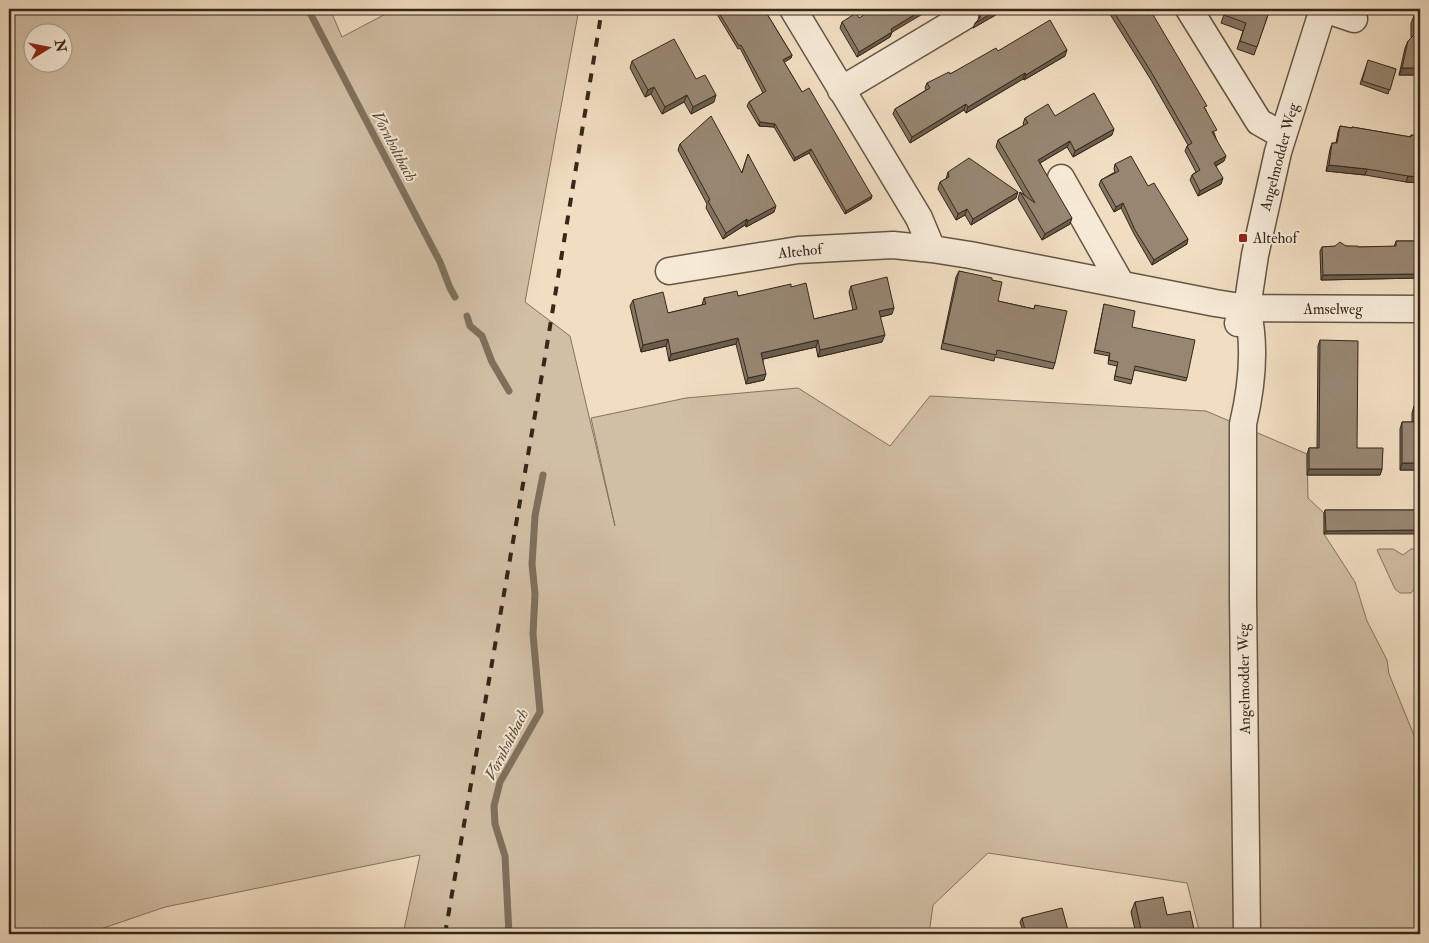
<svg xmlns="http://www.w3.org/2000/svg" width="1429" height="943" font-family="'IM FELL Double Pica',serif">
<rect width="100%" height="100%" fill="#f1dec2"/>
<filter id="stains"><feTurbulence type="fractalNoise" baseFrequency=".004" numOctaves="4"/><feColorMatrix values="0 0 0 0 .2 0 0 0 0 .09 0 0 0 0 .02 0 0 0 .5 -.17"/></filter>
<radialGradient id="worn" r=".72"><stop offset=".6" stop-color="#630" stop-opacity="0"/><stop offset="1" stop-color="#630" stop-opacity=".3"/></radialGradient>
<path fill="#d1bfa5" stroke="#837360" fill-rule="evenodd" d="M 24,9 L 330,9 L 342,37 L 395,9 L 579,9 L 525,302 L 570,336 L 615,526 L 591,418 L 686,398 L 798,388 L 890,446 L 930,396 L 1206,411 L 1307,454 L 1308,498 L 1324,513 L 1324,534 L 1355,582 L 1367,621 L 1387,660 L 1389,674 L 1420,750 L 1420,934 L 1200,934 L 1187,883 L 988,853 L 933,905 L 929,934 L 403,934 L 420,855 L 165,907 L 86,934 L 9,934 L 9,14 ZM 32,32 L 62,32 L 62,62 L 32,62 Z
M 1379,549 L 1393,549 L 1403,555 L 1411,549 L 1420,549 L 1420,582 L 1411,593 L 1400,593 L 1395,589 L 1377,550 Z"/>
<g fill="none" stroke-linecap="round" stroke-linejoin="round">
<path stroke="#7f705d" stroke-width="7" d="M 308,9 L 440,262 L 450,288 L 455,297
M 467,316 L 470,326 L 482,336 L 492,362 L 509,391
M 509,934 L 505,856 L 495,824 L 494,806 L 500,782 L 540,712 L 533,634 L 535,594 L 532,564 L 535,516 L 543,475"/>
<defs>
<path id="minor" d="M 793,9 L 919,218 L 932,249
M 1189,9 L 1259,122 L 1282,135
M 1324,9 L 1354,19
M 841,90 L 965,16
M 1061,178 L 1121,284
M 669,271 L 798,250 L 893,245 L 932,249 L 970,255 L 1215,303 L 1247,308 L 1420,309
M 1247,308 C 1256,345 1252,386 1243,424 L 1243,598 L 1247,934
M 1238,323 L 1247,308 L 1255,255 L 1278,152 L 1323,9"/>
</defs>
<use href="#minor" stroke="#645544" stroke-width="29"/>
<use href="#minor" stroke="#f6ead7" stroke-width="26"/>
<path stroke="#35271a" stroke-width="4" stroke-dasharray="9 9" stroke-linecap="butt" d="M 445,934 L 545,357 L 602,9"/>
</g>
<path fill="#827361" stroke="#35271a" d="M 717,9 L 764,9 L 792,55 L 791,58 L 784,62 L 802,92 L 872,196 L 871,199 L 845,214 L 809,153 L 794,161 L 774,127 L 759,126 L 747,106 L 749,102 L 763,93 L 740,48 L 738,49 L 718,16 L 719,13 Z
M 978,9 L 1006,9 L 973,28 L 979,19 L 980,15 Z
M 1099,9 L 1144,9 L 1206,110 L 1224,161 L 1216,166 L 1221,184 L 1198,196 L 1190,180 L 1192,175 L 1196,172 L 1185,151 L 1187,146 L 1188,145 L 1151,80 L 1108,11 L 1102,15 Z
M 1226,9 L 1270,9 L 1254,55 L 1237,49 L 1243,31 L 1221,23 Z
M 1414,16 L 1420,75 L 1399,75 L 1405,48 L 1408,41 L 1411,38 L 1411,23 Z
M 859,18 L 892,32 L 890,37 L 857,57 L 840,28 L 842,22 Z
M 998,51 L 1065,56 L 1024,80 L 1023,79 L 966,113 L 964,110 L 910,143 L 893,114 L 895,109 L 926,90 L 925,88 L 927,83 L 950,74 Z
M 632,61 L 696,79 L 714,102 L 691,114 L 684,102 L 662,114 L 651,94 L 645,97 L 630,68 Z
M 1368,61 L 1396,69 L 1388,94 L 1360,84 Z
M 1055,116 L 1112,135 L 1073,157 L 1067,147 L 1040,163 L 1070,224 L 1042,240 L 1018,199 L 1020,192 L 1025,196 L 996,147 L 998,140 L 1024,125 L 1023,124 L 1025,118 Z
M 1340,126 L 1351,128 L 1352,127 L 1410,137 L 1411,135 L 1420,136 L 1420,183 L 1406,182 L 1365,175 L 1326,171 L 1330,149 L 1332,143 L 1336,143 L 1338,132 Z
M 680,144 L 742,172 L 748,154 L 774,212 L 746,227 L 745,225 L 723,239 L 706,208 L 707,204 L 678,150 Z
M 1115,164 L 1148,186 L 1187,244 L 1152,265 L 1134,234 L 1121,208 L 1114,212 L 1099,185 L 1101,180 L 1115,172 L 1114,169 Z
M 948,172 L 1016,198 L 971,225 L 965,215 L 956,220 L 938,189 L 940,182 L 946,179 Z
M 1396,241 L 1420,241 L 1420,278 L 1321,280 L 1320,251 L 1322,247 L 1346,246 L 1358,247 L 1394,247 Z
M 959,271 L 992,280 L 998,301 L 1034,309 L 1035,305 L 1055,363 L 1053,369 L 995,357 L 994,361 L 941,349 L 956,277 Z
M 851,286 L 892,314 L 880,317 L 882,342 L 818,357 L 816,347 L 763,359 L 764,380 L 746,384 L 736,344 L 669,361 L 666,346 L 641,352 L 630,306 L 633,300 L 668,313 L 702,305 L 704,298 L 738,296 L 791,287 L 814,319 L 853,310 L 849,292 Z
M 1104,304 L 1132,327 L 1187,378 L 1186,381 L 1134,370 L 1131,384 L 1114,380 L 1117,366 L 1108,364 L 1109,356 L 1094,353 Z
M 1320,340 L 1357,448 L 1382,469 L 1380,475 L 1307,475 L 1307,454 L 1309,448 L 1317,448 L 1318,346 Z
M 1414,406 L 1420,470 L 1400,470 L 1400,429 L 1402,422 L 1412,422 L 1412,413 Z
M 1325,510 L 1420,510 L 1324,534 L 1324,513 Z
M 1135,902 L 1167,915 L 1195,934 L 1136,934 L 1131,912 Z
M 1022,918 L 1069,934 L 1024,934 L 1020,922 Z"/>
<path fill="#6a5e4f" stroke="#35271a" d="M 924,9 L 931,9 L 889,34 L 891,29 Z
M 999,9 L 1006,9 L 973,28 L 975,23 Z
M 1105,9 L 1109,9 L 1108,11 L 1102,15 L 1104,10 Z
M 892,32 L 890,37 L 857,57 L 859,52 Z
M 1067,50 L 1065,56 L 1024,80 L 1026,75 Z
M 792,55 L 791,58 L 782,64 L 783,60 Z
M 1402,68 L 1420,68 L 1420,75 L 1399,75 Z
M 1025,73 L 1023,79 L 966,113 L 968,107 Z
M 654,87 L 651,94 L 645,97 L 648,90 Z
M 687,95 L 684,102 L 662,114 L 665,107 Z
M 716,95 L 714,102 L 691,114 L 693,107 Z
M 966,104 L 964,110 L 910,143 L 912,137 Z
M 760,122 L 775,124 L 774,127 L 759,126 Z
M 1114,129 L 1112,135 L 1073,157 L 1075,151 Z
M 1070,141 L 1067,147 L 1035,166 L 1038,160 Z
M 811,149 L 809,153 L 794,161 L 795,158 Z
M 1226,156 L 1224,161 L 1212,168 L 1214,163 Z
M 1329,165 L 1367,169 L 1365,175 L 1326,171 Z
M 1408,176 L 1420,177 L 1420,183 L 1406,182 Z
M 1223,178 L 1221,184 L 1198,196 L 1200,191 Z
M 1018,192 L 1016,198 L 971,225 L 973,219 Z
M 872,196 L 871,199 L 845,214 L 846,211 Z
M 1123,203 L 1121,208 L 1114,212 L 1116,207 Z
M 776,206 L 774,212 L 746,227 L 748,221 Z
M 967,209 L 965,215 L 956,220 L 958,214 Z
M 1072,218 L 1070,224 L 1042,240 L 1045,234 Z
M 747,219 L 745,225 L 723,239 L 726,233 Z
M 1188,239 L 1187,244 L 1152,265 L 1154,260 Z
M 1420,274 L 1420,278 L 1321,280 L 1323,275 Z
M 894,308 L 892,314 L 877,318 L 879,311 Z
M 885,335 L 882,342 L 818,357 L 820,350 Z
M 738,338 L 736,344 L 669,361 L 671,354 Z
M 668,339 L 666,346 L 641,352 L 643,345 Z
M 818,340 L 816,347 L 759,360 L 761,353 Z
M 766,374 L 764,380 L 746,384 L 748,378 Z
M 1402,463 L 1420,463 L 1420,470 L 1400,470 Z
M 1309,469 L 1382,469 L 1380,475 L 1307,475 Z
M 1420,530 L 1420,534 L 1324,534 L 1326,531 Z"/>
<path fill="#978671" stroke="#35271a" d="M 720,9 L 764,9 L 792,55 L 783,60 L 802,92 L 809,88 L 872,196 L 846,211 L 811,149 L 795,158 L 775,124 L 760,122 L 749,102 L 766,91 L 741,45 L 739,46 L 719,13 L 722,11 Z
M 873,9 L 924,9 L 891,29 L 892,32 L 859,52 L 842,22 L 856,13 L 859,18 Z
M 981,9 L 999,9 L 975,23 L 980,18 Z
M 1112,9 L 1144,9 L 1148,15 L 1152,13 L 1207,106 L 1204,107 L 1217,130 L 1212,132 L 1226,156 L 1214,163 L 1223,178 L 1200,191 L 1192,175 L 1200,170 L 1187,146 L 1192,143 L 1153,75 Z
M 1226,9 L 1270,9 L 1257,47 L 1240,41 L 1246,23 L 1224,15 Z
M 1414,16 L 1420,16 L 1420,68 L 1402,68 L 1408,41 L 1414,35 Z
M 1050,20 L 1067,50 L 1026,75 L 1025,73 L 968,107 L 966,104 L 912,137 L 895,109 L 930,88 L 927,83 L 949,72 L 950,74 L 996,48 L 998,51 Z
M 674,39 L 696,79 L 705,75 L 716,95 L 693,107 L 687,95 L 665,107 L 654,87 L 648,90 L 632,61 Z
M 1368,60 L 1396,69 L 1390,90 L 1362,81 Z
M 1094,93 L 1114,129 L 1075,151 L 1070,141 L 1038,160 L 1072,218 L 1045,234 L 1020,192 L 1035,203 L 998,140 L 1028,123 L 1025,118 L 1048,104 L 1055,116 Z
M 711,116 L 742,173 L 748,154 L 776,206 L 748,221 L 747,219 L 726,233 L 708,201 L 710,200 L 680,144 Z
M 1340,126 L 1352,128 L 1352,127 L 1411,137 L 1411,135 L 1420,136 L 1420,177 L 1408,176 L 1367,169 L 1329,165 L 1332,143 L 1337,143 Z
M 1131,156 L 1148,186 L 1154,183 L 1188,239 L 1154,260 L 1135,230 L 1123,203 L 1116,207 L 1101,180 L 1119,171 L 1115,164 Z
M 969,158 L 1018,192 L 973,219 L 967,209 L 958,214 L 940,182 L 949,177 L 948,172 Z
M 1396,241 L 1420,241 L 1420,274 L 1323,275 L 1322,247 L 1335,246 L 1340,242 L 1346,246 L 1358,246 L 1358,247 L 1396,246 Z
M 959,271 L 992,278 L 992,280 L 1002,282 L 998,301 L 1034,309 L 1035,305 L 1067,311 L 1055,363 L 997,350 L 996,355 L 943,343 Z
M 887,277 L 894,308 L 879,311 L 885,335 L 820,350 L 818,340 L 761,353 L 766,374 L 748,378 L 738,338 L 671,354 L 668,339 L 643,345 L 633,300 L 663,292 L 668,313 L 706,304 L 704,298 L 737,291 L 738,296 L 791,284 L 791,287 L 806,283 L 814,319 L 857,309 L 851,286 Z
M 1104,304 L 1135,311 L 1132,327 L 1195,340 L 1187,378 L 1135,366 L 1132,380 L 1115,376 L 1118,362 L 1109,360 L 1110,353 L 1095,350 Z
M 1320,340 L 1358,341 L 1357,448 L 1383,448 L 1382,469 L 1309,469 L 1309,448 L 1319,448 Z
M 1414,406 L 1420,406 L 1420,463 L 1402,463 L 1402,422 L 1414,422 Z
M 1325,510 L 1420,510 L 1420,530 L 1326,531 Z
M 1163,897 L 1167,915 L 1190,911 L 1195,934 L 1142,934 L 1135,902 Z
M 1062,908 L 1069,934 L 1026,934 L 1022,918 Z"/>
<rect fill="#8f2418" stroke="#f6ead7" stroke-width="2" x="1238" y="233" width="10" height="10" rx="2.5"/>
<g text-anchor="middle" stroke-width="4" stroke-linejoin="round" paint-order="stroke">
<g font-size="15" fill="#35271a" stroke="#f6ead7">
<text transform="translate(1279 157) rotate(-75)" y="5">Angelmodder Weg</text>
<text transform="translate(800 251) rotate(-6)" y="5">Altehof</text>
<text x="1333" y="314">Amselweg</text>
<text transform="translate(1244 679) rotate(-91)" y="5">Angelmodder Weg</text>
</g>
<g font-size="15" fill="#35271a" stroke="#f6ead7" text-anchor="start">
<text x="1253" y="243">Altehof</text>
</g>
<g font-size="16" font-style="italic" fill="#5a4b3b" stroke="#f6ead7">
<text transform="translate(395 146) rotate(62)" y="6">Vornholtbach</text>
<text transform="translate(506 744) rotate(-63)" y="6">Vornholtbach</text>
</g>
</g>
<rect width="1429" height="943" fill="none" stroke="#f1dec2" stroke-width="30"/>
<rect x="10" y="10" width="1409" height="923" fill="none" stroke="#35271a" stroke-width="2.5"/>
<rect x="15" y="15" width="1399" height="913" fill="none" stroke="#35271a"/>
<g transform="translate(48 48) rotate(80)"><circle r="24" fill="#f6ead7" stroke="#a99c8b"/>
<path d="M0-4L9 19L0 12L-9 19Z" fill="#8f2418"/>
<text y="-8" font-size="14" font-weight="bold" text-anchor="middle" fill="#35271a">N</text>
</g>
<rect width="100%" height="100%" filter="url(#stains)"/>
<rect width="100%" height="100%" fill="url(#worn)"/>
</svg>
